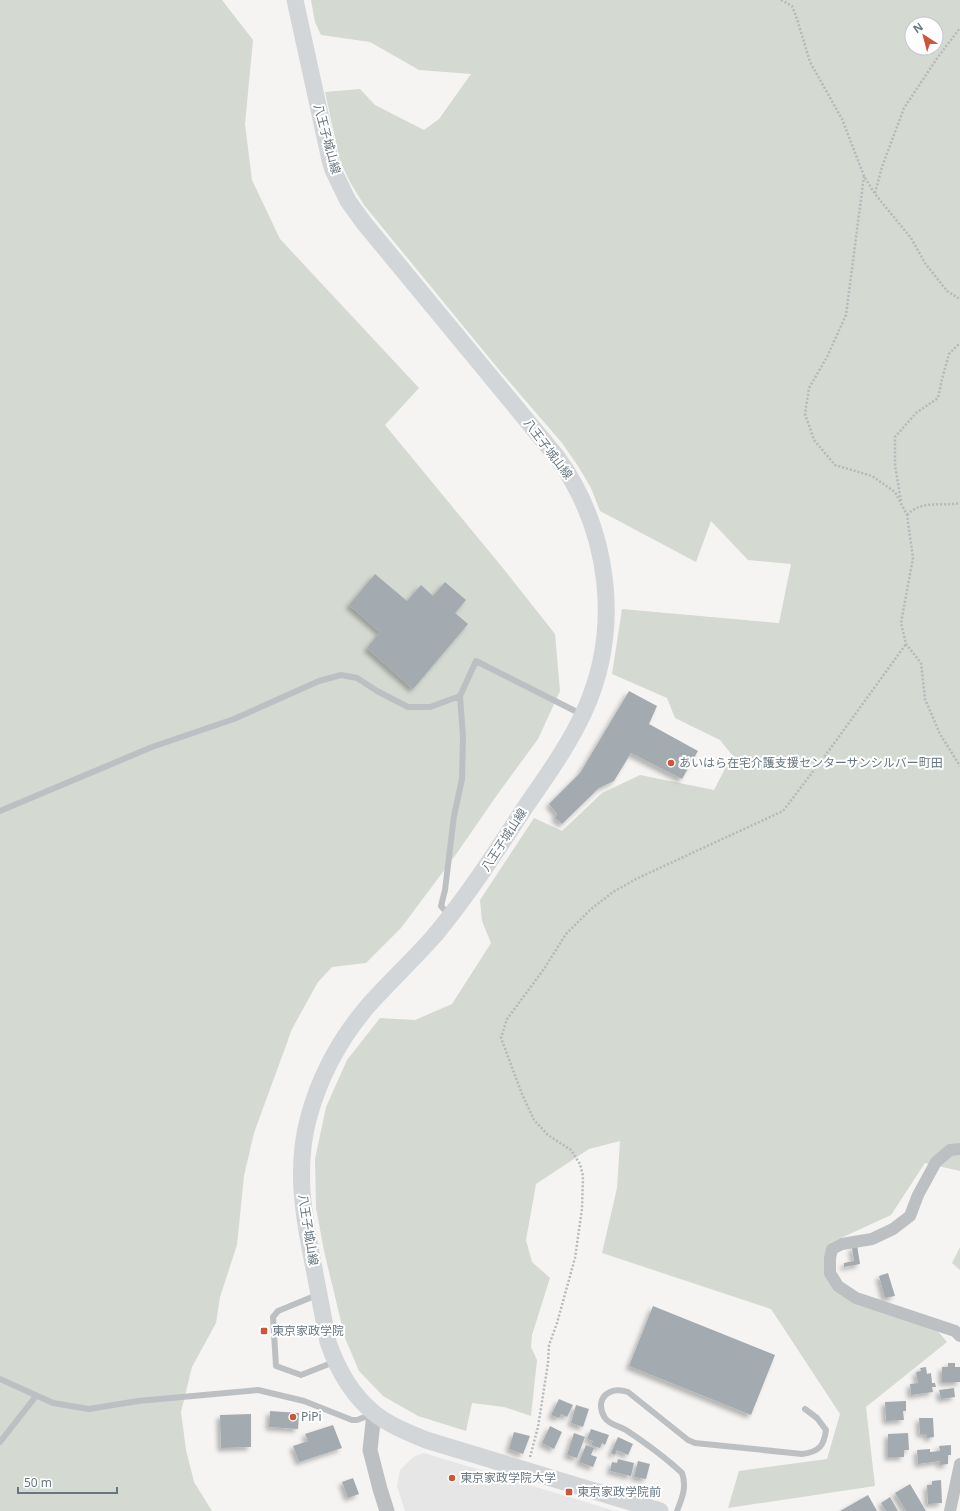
<svg xmlns="http://www.w3.org/2000/svg" width="960" height="1511" font-family="'Noto Sans','Noto Sans JP',sans-serif">
<defs>
<filter id="shadow"><feDropShadow dx="-3.5" dy="3.5" stdDeviation="2" flood-color="#0004"/></filter>
</defs>
<rect width="100%" height="100%" fill="#f5f4f2"/>
<path fill="#e5e6e5" d="M 424,1453 L 615,1511 L 405,1511 L 397,1486 L 400,1470 L 413,1457 Z"/>
<path fill="#d4d9d1" fill-rule="evenodd" d="M 0,0 L 222,0 L 253,40 L 245,124 L 252,180 L 280,239 L 419,388 L 385,425 L 502,567 L 555,634 L 560,691 L 538,739 L 497,795 L 457,853 L 401,928 L 366,963 L 332,967 L 318,982 L 292,1029 L 254,1133 L 244,1176 L 237,1245 L 220,1297 L 216,1323 L 192,1367 L 181,1412 L 186,1450 L 194,1482 L 212,1511 L 0,1511 Z
M 311,0 L 960,0 L 960,1171 L 925,1163 L 891,1215 L 830,1243 L 827,1273 L 845,1297 L 936,1329 L 947,1342 L 866,1407 L 875,1486 L 728,1508 L 739,1471 L 827,1459 L 840,1414 L 771,1309 L 602,1253 L 617,1188 L 620,1141 L 589,1149 L 536,1184 L 526,1240 L 532,1262 L 550,1278 L 532,1335 L 531,1347 L 537,1360 L 531,1416 L 504,1407 L 472,1403 L 466,1431 L 418,1416 L 383,1396 L 359,1371 L 345,1338 L 324,1251 L 316,1208 L 315,1159 L 326,1107 L 347,1060 L 380,1018 L 415,1020 L 452,1004 L 491,943 L 482,921 L 480,900 L 534,818 L 562,831 L 602,793 L 640,775 L 714,790 L 732,755 L 720,740 L 675,718 L 667,698 L 612,674 L 622,609 L 779,623 L 791,564 L 748,560 L 711,521 L 696,562 L 600,511 L 591,488 L 578,466 L 562,443 L 500,371 L 364,205 L 350,182 L 340,161 L 325,92 L 360,89 L 375,105 L 424,130 L 439,119 L 471,74 L 419,70 L 370,42 L 321,35 L 315,22 ZM 912,24 L 936,24 L 936,48 L 912,48 Z
M 960,1247 L 960,1270 L 952,1263 Z"/>
<path fill="#a4abb0" filter="url(#shadow)" d="M 375,574 L 407,601 L 421,585 L 433,596 L 445,582 L 466,600 L 455,613 L 468,624 L 413,689 L 367,648 L 380,632 L 349,605 Z
M 629,691 L 657,706 L 649,724 L 698,751 L 682,779 L 631,753 L 614,781 L 599,788 L 562,824 L 555,818 L 557,814 L 549,804 L 580,773 Z
M 857,1245 L 860,1264 L 844,1267 L 844,1263 L 854,1261 L 852,1248 Z
M 888,1273 L 895,1296 L 885,1298 L 879,1276 Z
M 653,1306 L 775,1355 L 751,1415 L 629,1366 Z
M 948,1363 L 955,1363 L 955,1367 L 960,1367 L 960,1382 L 942,1382 L 942,1367 L 948,1367 Z
M 926,1367 L 927,1374 L 931,1373 L 932,1383 L 935,1383 L 936,1387 L 932,1387 L 933,1392 L 911,1395 L 910,1384 L 918,1383 L 916,1372 L 921,1371 L 920,1368 Z
M 954,1388 L 955,1397 L 941,1399 L 939,1390 Z
M 559,1399 L 573,1405 L 567,1417 L 561,1414 L 559,1418 L 551,1415 Z
M 906,1401 L 906,1411 L 903,1411 L 904,1420 L 886,1421 L 885,1402 Z
M 576,1405 L 589,1409 L 583,1427 L 571,1423 Z
M 270,1411 L 299,1413 L 298,1429 L 269,1427 Z
M 251,1414 L 251,1447 L 221,1448 L 220,1415 Z
M 919,1418 L 933,1418 L 934,1437 L 927,1438 L 927,1434 L 920,1434 Z
M 333,1425 L 342,1448 L 299,1462 L 293,1446 L 308,1441 L 305,1434 Z
M 550,1426 L 562,1432 L 554,1449 L 542,1443 Z
M 591,1429 L 609,1435 L 605,1445 L 602,1443 L 600,1448 L 591,1445 L 593,1441 L 587,1439 Z
M 514,1432 L 530,1436 L 523,1454 L 509,1449 Z
M 574,1433 L 585,1437 L 577,1458 L 567,1455 Z
M 908,1433 L 909,1450 L 904,1450 L 904,1457 L 888,1457 L 888,1434 Z
M 618,1437 L 633,1444 L 628,1455 L 617,1450 L 615,1455 L 611,1453 Z
M 586,1445 L 594,1448 L 591,1455 L 597,1457 L 593,1467 L 579,1462 Z
M 951,1445 L 951,1455 L 948,1455 L 948,1464 L 940,1465 L 940,1461 L 918,1464 L 917,1450 L 930,1449 L 930,1452 L 940,1451 L 939,1446 Z
M 618,1459 L 634,1463 L 631,1476 L 610,1471 L 612,1462 L 617,1463 Z
M 638,1461 L 650,1464 L 646,1479 L 634,1477 Z
M 353,1478 L 359,1494 L 348,1498 L 342,1482 Z
M 941,1480 L 942,1503 L 928,1504 L 927,1485 L 932,1485 L 932,1481 Z
M 910,1484 L 926,1511 L 906,1511 L 895,1493 Z
M 868,1495 L 877,1511 L 840,1511 Z
M 890,1497 L 898,1511 L 886,1511 L 881,1503 Z"/>
<g fill="none" stroke-linecap="round" stroke-linejoin="round">
<path stroke="#b6b9bb" stroke-width="2.5" stroke-dasharray="2 2" stroke-linecap="butt" d="M 781,0 L 792,6 L 797,19 L 810,62 L 842,119 L 864,176 L 875,194 L 911,238 L 925,263 L 947,291 L 960,299
M 864,176 L 846,315 L 827,357 L 809,388 L 805,414 L 814,440 L 835,465 L 872,476 L 895,492 L 907,515 L 913,558 L 901,623 L 906,644 L 921,663 L 925,699 L 940,734 L 960,766
M 875,193 L 882,167 L 904,108 L 938,57 L 960,28
M 901,501 L 895,465 L 895,437 L 916,413 L 938,398 L 942,379 L 949,354 L 960,343
M 907,515 C 922,499 942,507 960,503
M 530,1457 L 538,1427 L 548,1363 L 549,1345 L 557,1323 L 575,1258 L 582,1209 L 583,1176 L 580,1164 L 571,1150 L 548,1135 L 534,1120 L 522,1094 L 501,1038 L 507,1019 L 544,969 L 566,934 L 591,909 L 613,892 L 638,878 L 783,811 L 830,749 L 906,644"/>
<path stroke="#bcc0c3" stroke-width="6" d="M 0,811 L 152,747 L 234,719 L 319,681 L 341,675 L 357,678 L 377,691 L 408,707 L 430,707 L 460,696
M 449,915 L 441,906 L 445,890 L 454,816 L 462,779 L 463,736 L 460,696 L 476,661 L 581,714
M 317,1295 L 278,1311 L 273,1317 L 276,1366 L 301,1375 L 334,1362
M 0,1379 L 53,1403 L 89,1409 L 138,1401 L 258,1390 L 304,1401 L 352,1420 L 357,1420 L 373,1414
M 0,1442 L 36,1396
M 677,1511 C 682,1498 687,1487 682,1473 C 666,1458 644,1442 626,1430 C 619,1426 610,1425 605,1418 C 599,1409 599,1397 610,1392 C 616,1389 622,1390 628,1392 L 688,1440 L 695,1443 L 802,1454 C 819,1452 824,1446 826,1430 L 817,1418 L 805,1409"/>
<path stroke="#bcc0c3" stroke-width="12" d="M 960,1149 L 950,1150 L 936,1162 L 918,1195 L 910,1216 L 893,1229 L 872,1239 L 842,1244 L 832,1249 L 830,1258 L 830,1273 L 838,1286 L 856,1298 L 955,1331 L 960,1336
M 950,1511 L 960,1464"/>
<path stroke="#bcc0c3" stroke-width="15" d="M 374,1413 L 370,1450 L 380,1489 L 387,1511"/>
<path stroke="#d2d6d9" stroke-width="17" d="M 295,0 L 330,160 L 333,170 L 348,201 L 364,223 L 557,457 C 610,531 622,629 584,712 C 568,747 545,778 524,809 C 496,852 468,895 435,935 C 413,960 389,982 367,1007 C 340,1039 320,1076 309,1116 C 295,1166 303,1214 313,1263 C 318,1290 323,1316 328,1342 C 337,1368 352,1395 374,1413 C 389,1425 409,1433 426,1440 L 660,1511"/>
</g>
<g fill="#cc553a" stroke="#fff" stroke-width="1.5">
<circle cx="671" cy="763" r="4"/>
<rect x="260" y="1327" width="8" height="8" rx="2"/>
<circle cx="293" cy="1417" r="4"/>
<circle cx="452" cy="1478" r="4"/>
<rect x="565" y="1488" width="8" height="8" rx="2"/>
</g>
<g text-anchor="middle" stroke-width="4" stroke-linejoin="round" paint-order="stroke">
<g font-size="12" fill="#67767f" stroke="#fff">
<text transform="translate(327 139) rotate(75)" y="4">八王子城山線</text>
<text transform="translate(548 449) rotate(53)" y="4">八王子城山線</text>
<text transform="translate(504 840) rotate(-57)" y="4">八王子城山線</text>
<text transform="translate(308 1230) rotate(81)" y="4">八王子城山線</text>
</g>
<g font-size="12" fill="#67767f" stroke="#fff" text-anchor="start">
<text x="679" y="767">あいはら在宅介護支援センターサンシルバー町田</text>
<text x="272" y="1335">東京家政学院</text>
<text x="301" y="1421">PiPi</text>
<text x="460" y="1482">東京家政学院大学</text>
<text x="577" y="1496">東京家政学院前</text>
</g>
</g>
<g transform="translate(924 36) rotate(324)"><circle r="19" fill="#ffffff" stroke="#c2c8cc"/>
<path d="M0-3L7 15L0 10L-7 15Z" fill="#cc553a"/>
<text y="-6" font-size="11" font-weight="bold" text-anchor="middle" fill="#67767f">N</text>
</g>
<path d="M18 1487v6h99v-6" fill="none" stroke="#67767f" stroke-width="2"/>
<text x="24" y="1487" font-size="12" fill="#67767f" stroke="#ffffff" stroke-width="3" paint-order="stroke">50 m</text>
</svg>
